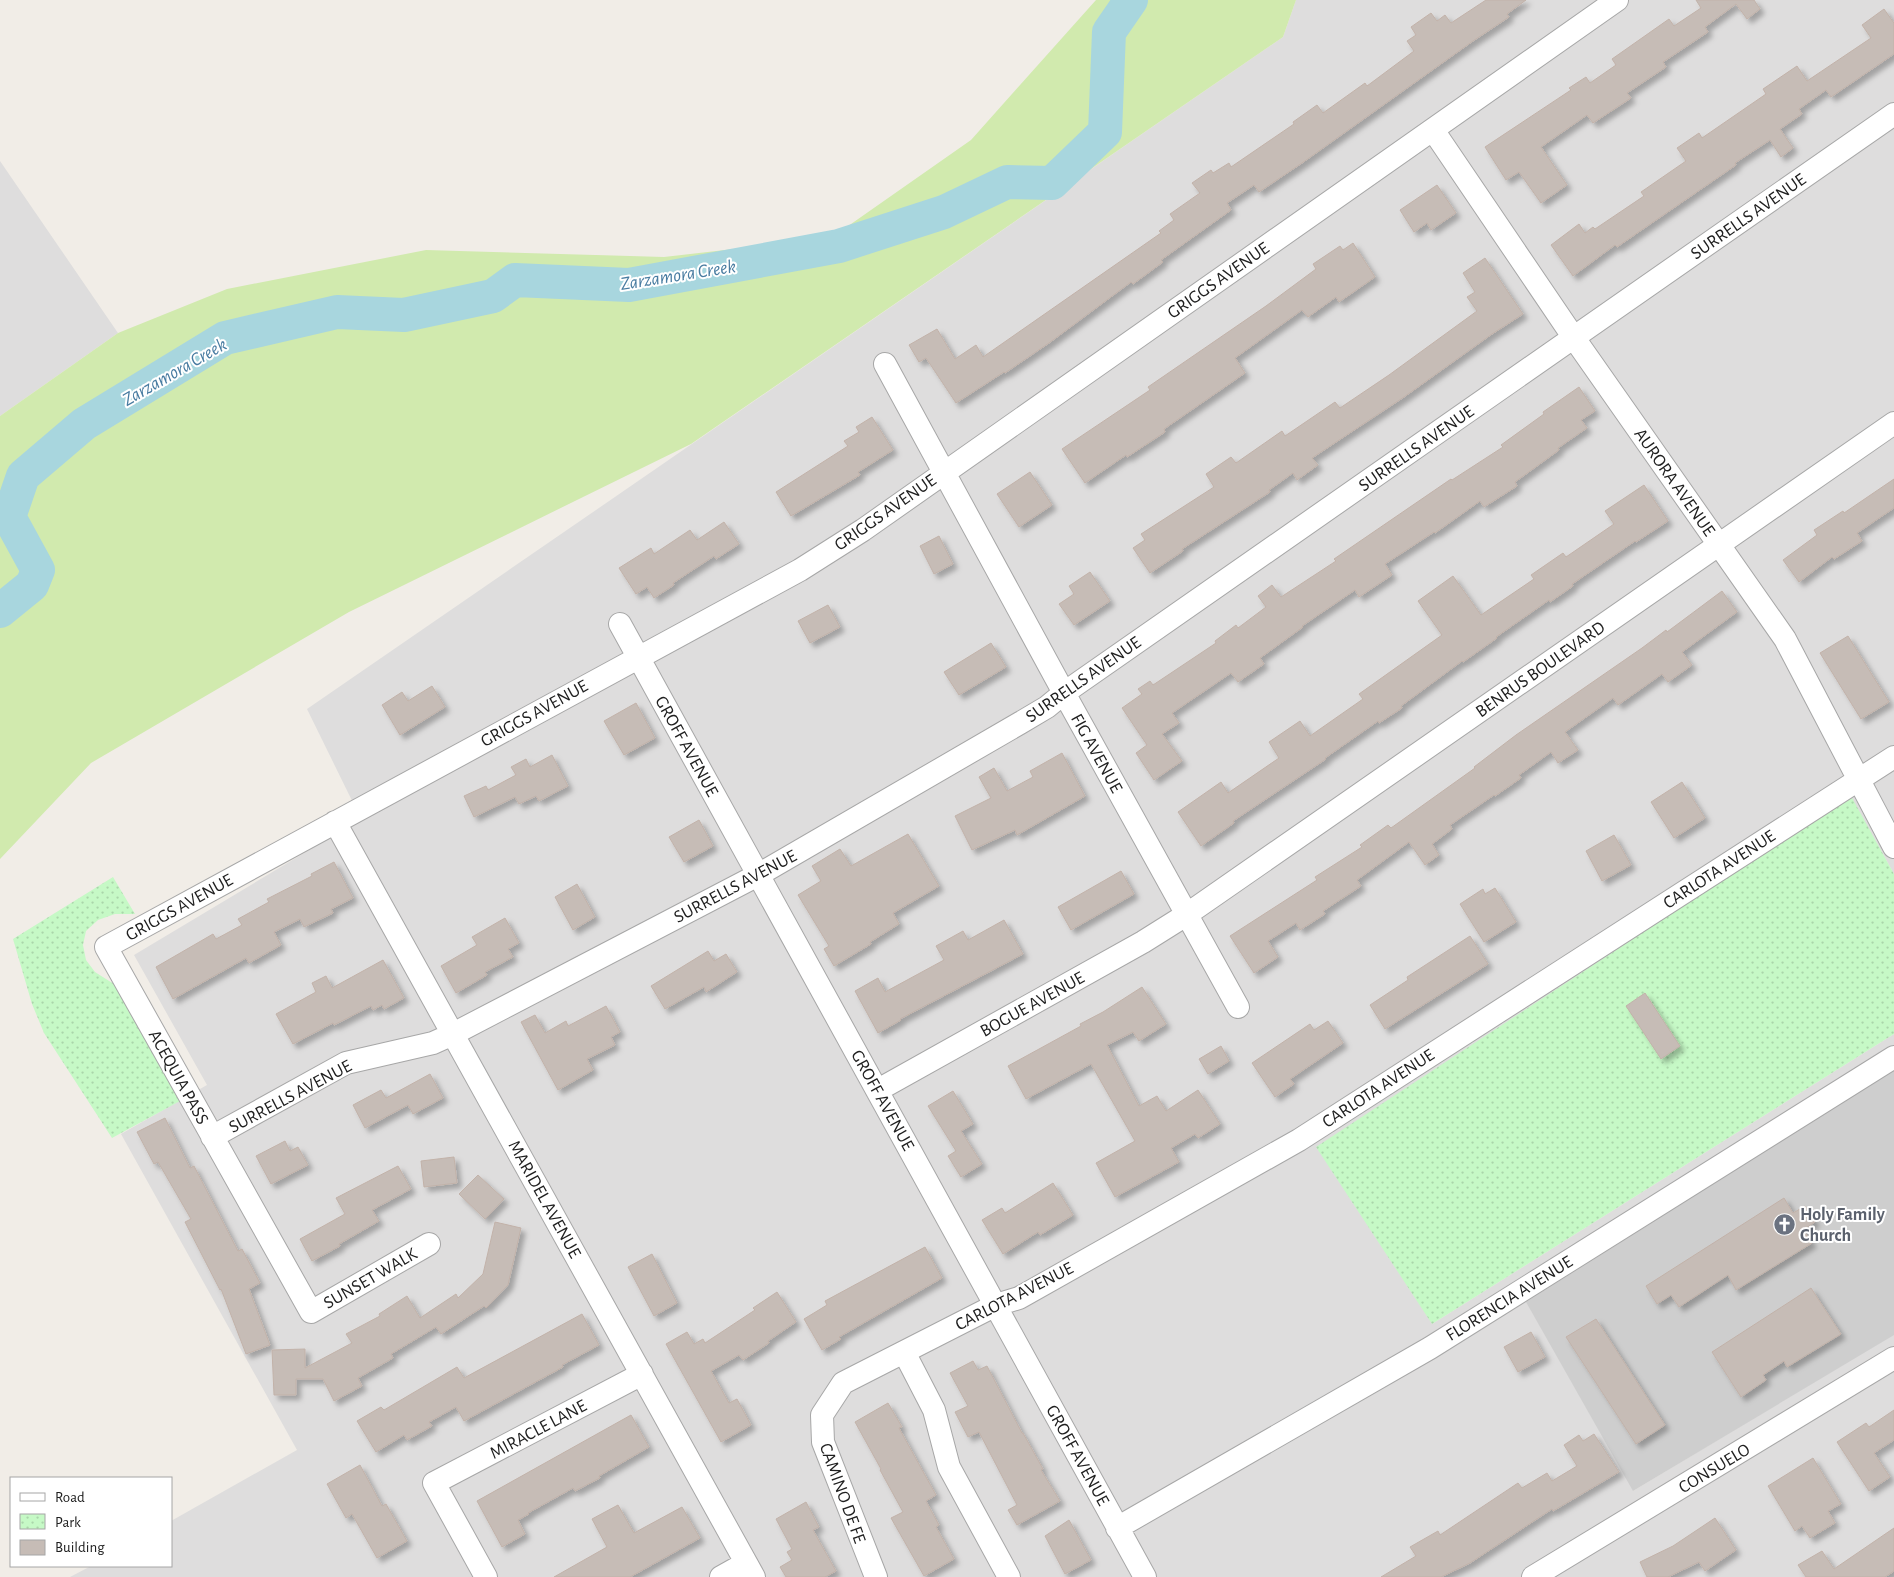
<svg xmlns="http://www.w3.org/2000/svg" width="1894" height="1577" font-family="'Alegreya Sans',sans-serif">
<defs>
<pattern id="park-dots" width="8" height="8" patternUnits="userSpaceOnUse" patternTransform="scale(1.25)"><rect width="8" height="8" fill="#c6f9c6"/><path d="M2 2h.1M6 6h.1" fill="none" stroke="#aad5aa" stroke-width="1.8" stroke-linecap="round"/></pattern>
<filter id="shadow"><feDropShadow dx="4.5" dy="4.5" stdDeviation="2.5" flood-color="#0004"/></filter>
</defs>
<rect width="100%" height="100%" fill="#f1ede7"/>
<path fill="#dedddd" d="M 1296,0 L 1894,0 L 1894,874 L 1851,797 L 1432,1324 L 1894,1034 L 1894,1070 L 1633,1491 L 1894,1334 L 1894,1577 L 70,1577 L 91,1566 L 171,1566 L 171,1521 L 297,1450 L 121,1134 L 207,1085 L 134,955 L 361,819 L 307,709 L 1283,37 Z
M 0,161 L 118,333 L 0,416 Z"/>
<path fill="#cecece" d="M 1894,1070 L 1894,1335 L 1633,1491 L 1526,1302 Z"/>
<path fill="#d1eaae" d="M 1096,0 L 1296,0 L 1283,37 L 691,444 L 349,612 L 91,763 L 0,859 L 0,416 L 118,333 L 227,289 L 426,250 L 664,257 L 831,238 L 971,140 Z"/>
<path fill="url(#park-dots)" d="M 1851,796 L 1894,874 L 1894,1034 L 1432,1324 L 1316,1147 Z
M 113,877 L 135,914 L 115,914 L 98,920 L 86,931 L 83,945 L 86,960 L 95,972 L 117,986 L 180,1101 L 112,1138 L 44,1033 L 32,1004 L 13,939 Z"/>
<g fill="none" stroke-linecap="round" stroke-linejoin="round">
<path stroke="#a8d6de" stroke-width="34" d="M 0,611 L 32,585 L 38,570 L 9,517 L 23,476 L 84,424 L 225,338 L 337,312 L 404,315 L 493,296 L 515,280 L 629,285 L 839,246 L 944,212 L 1007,182 L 1052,183 L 1105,132 L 1109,32 L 1131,0"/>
</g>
<path fill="#c6bcb6" stroke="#c2b2a9" filter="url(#shadow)" d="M 1486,0 L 1526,0 L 1507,14 L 1509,17 L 1473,41 L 1302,163 L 1259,192 L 1254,185 L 1227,203 L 1231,210 L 1161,260 L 1163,262 L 1133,284 L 1131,282 L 1049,343 L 1005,373 L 1004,372 L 956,403 L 926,358 L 919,362 L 909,345 L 937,329 L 955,359 L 976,345 L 983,357 L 1161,233 L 1159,231 L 1174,220 L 1170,214 L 1200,193 L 1192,183 L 1211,170 L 1213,173 L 1229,163 L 1231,167 L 1294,124 L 1293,122 L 1317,105 L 1323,113 L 1365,83 L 1367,86 L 1414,51 L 1407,41 L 1416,35 L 1411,27 L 1431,13 L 1437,21 L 1445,15 L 1451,23 Z
M 1696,0 L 1754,0 L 1760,9 L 1747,19 L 1736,4 L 1705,27 L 1708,32 L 1663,62 L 1666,67 L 1627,93 L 1631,98 L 1593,123 L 1587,115 L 1541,147 L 1567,185 L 1541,203 L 1519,172 L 1506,180 L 1485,147 L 1571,90 L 1569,88 L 1586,77 L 1590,83 L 1616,65 L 1612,59 L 1669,19 L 1674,26 L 1701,8 Z
M 1884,9 L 1894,23 L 1894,54 L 1831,97 L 1826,90 L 1799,109 L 1802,114 L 1780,129 L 1793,148 L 1781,157 L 1770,140 L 1735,163 L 1736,165 L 1643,229 L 1617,247 L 1615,245 L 1573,276 L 1551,245 L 1579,224 L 1585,233 L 1593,227 L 1595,229 L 1644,196 L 1641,192 L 1686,161 L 1677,148 L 1699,133 L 1702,138 L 1766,94 L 1763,89 L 1797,66 L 1807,81 L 1871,38 L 1862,25 Z
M 1437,185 L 1456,213 L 1431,230 L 1427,223 L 1414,232 L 1400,210 Z
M 1353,243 L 1375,277 L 1339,302 L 1336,297 L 1308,317 L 1302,310 L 1235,358 L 1245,373 L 1164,429 L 1165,432 L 1127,457 L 1126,455 L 1085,483 L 1062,449 L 1150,390 L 1148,387 L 1266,306 L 1316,269 L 1313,264 L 1340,246 L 1343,250 Z
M 1485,258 L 1523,314 L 1492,334 L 1404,397 L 1312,458 L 1318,465 L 1297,480 L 1293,473 L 1269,490 L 1270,492 L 1182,549 L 1183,551 L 1150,573 L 1133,548 L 1145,540 L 1141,534 L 1214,487 L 1206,474 L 1231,457 L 1236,463 L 1282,431 L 1285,436 L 1335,402 L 1340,408 L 1389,375 L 1477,311 L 1467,297 L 1475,292 L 1463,273 Z
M 1579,387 L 1595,411 L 1581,420 L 1587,428 L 1558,448 L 1559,450 L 1515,482 L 1517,486 L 1484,507 L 1480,501 L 1435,533 L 1434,532 L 1385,564 L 1392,575 L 1359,597 L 1355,590 L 1302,626 L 1303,627 L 1260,658 L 1264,664 L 1238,682 L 1231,673 L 1172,713 L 1179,723 L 1162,734 L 1182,761 L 1154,780 L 1136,753 L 1147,745 L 1122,708 L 1142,694 L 1138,689 L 1150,681 L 1153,685 L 1216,643 L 1215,641 L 1236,625 L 1238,628 L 1266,607 L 1258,596 L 1272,585 L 1281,597 L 1336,561 L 1334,559 L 1451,479 L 1452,480 L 1503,447 L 1501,445 L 1544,414 L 1543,412 Z
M 872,417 L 893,450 L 858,472 L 860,475 L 791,516 L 776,492 L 848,446 L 844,441 L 859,432 L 856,427 Z
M 1030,472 L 1052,505 L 1019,527 L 997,494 Z
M 1894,479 L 1894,508 L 1857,533 L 1862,541 L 1834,559 L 1832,557 L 1799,582 L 1783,560 L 1817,535 L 1814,530 L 1843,511 L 1844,513 Z
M 1644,485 L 1668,521 L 1636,542 L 1635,541 L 1572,584 L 1573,586 L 1550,602 L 1549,600 L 1496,637 L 1497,638 L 1463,662 L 1462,661 L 1401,706 L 1402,708 L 1379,723 L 1378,721 L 1325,758 L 1326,759 L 1233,821 L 1234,823 L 1201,846 L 1178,812 L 1221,782 L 1228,793 L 1279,758 L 1269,742 L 1300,721 L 1310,736 L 1363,699 L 1359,694 L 1442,635 L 1418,601 L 1453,576 L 1481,615 L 1534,579 L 1531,575 L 1563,553 L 1566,557 L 1614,524 L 1605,511 Z
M 724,522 L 739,544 L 716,559 L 714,556 L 673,583 L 674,585 L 654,598 L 647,587 L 636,594 L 619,568 L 651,548 L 654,554 L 690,530 L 697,540 Z
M 939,536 L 953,564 L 934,574 L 920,546 Z
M 1090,572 L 1110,601 L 1074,625 L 1059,604 L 1074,594 L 1069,586 Z
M 1722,591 L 1737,612 L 1682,652 L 1692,665 L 1668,682 L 1662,674 L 1618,705 L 1613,698 L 1565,732 L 1578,750 L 1558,763 L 1551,752 L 1519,775 L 1521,778 L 1495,796 L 1494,795 L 1450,825 L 1452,829 L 1432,844 L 1439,855 L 1425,865 L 1409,842 L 1357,880 L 1361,886 L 1323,911 L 1325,914 L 1300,930 L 1296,923 L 1268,941 L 1278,957 L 1254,973 L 1230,936 L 1317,880 L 1315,877 L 1362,847 L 1360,845 L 1388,825 L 1391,828 L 1475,768 L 1474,767 L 1516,735 L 1642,648 L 1666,630 L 1667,632 Z
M 828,605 L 840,627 L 810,643 L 798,621 Z
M 1848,636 L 1889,702 L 1861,719 L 1820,653 Z
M 991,643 L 1006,667 L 959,695 L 944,672 Z
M 432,686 L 445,707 L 400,735 L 382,705 L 402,692 L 408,701 Z
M 636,703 L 655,738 L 624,755 L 604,721 Z
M 1062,753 L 1085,796 L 1017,835 L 1015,830 L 972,850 L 955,816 L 991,798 L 979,777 L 994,768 L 1007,791 L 1033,777 L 1030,771 Z
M 552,755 L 568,786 L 539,801 L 536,796 L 519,804 L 515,797 L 474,817 L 464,796 L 486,786 L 488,790 L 516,775 L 511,767 L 526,759 L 530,767 Z
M 1682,782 L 1705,818 L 1674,838 L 1651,802 Z
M 699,820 L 713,846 L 684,862 L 669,837 Z
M 908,834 L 939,886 L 893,913 L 899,924 L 870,942 L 871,944 L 834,966 L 824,949 L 829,946 L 798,895 L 821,881 L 812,866 L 840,849 L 851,866 Z
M 1614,835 L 1631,865 L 1602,881 L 1586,851 Z
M 334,862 L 353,898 L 331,909 L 333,913 L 304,927 L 300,919 L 274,932 L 281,945 L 249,963 L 246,958 L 173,999 L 156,967 L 213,934 L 216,939 L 242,925 L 238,919 L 269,902 L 267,899 L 312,876 L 311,874 Z
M 1121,871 L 1134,894 L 1071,930 L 1058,907 Z
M 577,884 L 595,917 L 573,930 L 555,897 Z
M 1495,888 L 1516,922 L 1484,942 L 1460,904 L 1483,889 L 1485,894 Z
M 505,918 L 519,943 L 508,949 L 513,957 L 485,972 L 487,975 L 456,993 L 441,966 L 477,945 L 472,937 Z
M 1004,920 L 1023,954 L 900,1019 L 901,1020 L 878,1033 L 855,991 L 878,978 L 885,992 L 944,960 L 936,946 L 963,931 L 968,940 Z
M 1470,936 L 1488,964 L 1385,1029 L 1370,1005 L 1408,980 L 1407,977 Z
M 708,951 L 714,961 L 726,954 L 737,972 L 706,992 L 704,987 L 665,1009 L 651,986 Z
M 383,960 L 404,998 L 384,1009 L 382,1005 L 373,1010 L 371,1006 L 334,1025 L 333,1023 L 293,1044 L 276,1014 L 316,992 L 312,983 L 326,976 L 332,988 Z
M 1142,987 L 1166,1024 L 1139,1041 L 1133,1032 L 1107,1045 L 1139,1106 L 1157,1096 L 1166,1111 L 1198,1090 L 1220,1124 L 1198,1138 L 1195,1134 L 1171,1148 L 1179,1162 L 1115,1197 L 1096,1163 L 1135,1141 L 1091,1064 L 1026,1099 L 1008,1066 L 1081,1026 L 1080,1024 L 1103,1012 Z
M 1645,993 L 1680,1046 L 1661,1059 L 1626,1006 Z
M 606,1006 L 620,1032 L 611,1037 L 615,1045 L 587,1059 L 593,1070 L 558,1090 L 521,1022 L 535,1015 L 545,1033 L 566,1021 L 568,1026 Z
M 1328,1021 L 1343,1043 L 1290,1079 L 1294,1084 L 1275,1097 L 1252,1063 L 1310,1024 L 1314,1030 Z
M 1221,1046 L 1229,1061 L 1208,1074 L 1199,1059 Z
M 430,1074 L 443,1098 L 413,1114 L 408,1105 L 365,1128 L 353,1105 L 381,1090 L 386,1098 Z
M 953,1091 L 973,1124 L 961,1131 L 982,1164 L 961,1177 L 948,1156 L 956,1151 L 928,1106 Z
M 165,1118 L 190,1168 L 194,1166 L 238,1251 L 242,1249 L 260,1283 L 249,1289 L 270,1345 L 246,1354 L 221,1289 L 220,1290 L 185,1222 L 191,1219 L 158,1162 L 154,1164 L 137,1132 Z
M 285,1141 L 290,1151 L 298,1147 L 308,1165 L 271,1184 L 256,1156 Z
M 454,1157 L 457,1183 L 424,1187 L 421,1161 Z
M 398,1166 L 411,1189 L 372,1210 L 379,1221 L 339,1244 L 340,1246 L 312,1261 L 300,1239 L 345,1214 L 336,1198 Z
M 478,1175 L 504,1199 L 485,1219 L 459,1194 Z
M 1053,1183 L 1073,1215 L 1040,1235 L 1038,1232 L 1003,1254 L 982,1220 L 1002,1208 L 1005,1213 Z
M 1784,1198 L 1793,1213 L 1805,1206 L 1815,1222 L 1803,1230 L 1812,1243 L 1736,1290 L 1728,1275 L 1679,1307 L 1671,1295 L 1657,1304 L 1646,1286 Z
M 495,1222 L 521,1228 L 508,1285 L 486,1308 L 484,1306 L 441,1334 L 436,1327 L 391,1354 L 393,1358 L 358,1378 L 362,1386 L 334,1401 L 323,1379 L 296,1379 L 296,1395 L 274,1395 L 272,1350 L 305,1349 L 305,1368 L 352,1343 L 346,1334 L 380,1316 L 379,1314 L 407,1296 L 420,1318 L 456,1294 L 458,1298 L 483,1274 Z
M 925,1247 L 942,1278 L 839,1337 L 841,1339 L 822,1350 L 804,1319 L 827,1305 L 825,1301 Z
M 652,1254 L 677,1303 L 654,1316 L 628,1267 Z
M 1811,1288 L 1841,1334 L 1787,1367 L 1784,1361 L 1763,1375 L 1766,1380 L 1741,1397 L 1712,1352 Z
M 777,1292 L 796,1322 L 768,1341 L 769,1343 L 743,1360 L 739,1355 L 711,1371 L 729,1403 L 737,1399 L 751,1425 L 721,1442 L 666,1344 L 687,1332 L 694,1344 L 703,1339 L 705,1343 L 755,1310 L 753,1308 Z
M 582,1314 L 599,1345 L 562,1365 L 563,1367 L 464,1421 L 456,1407 L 429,1422 L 432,1426 L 407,1440 L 404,1435 L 376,1452 L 357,1421 L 381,1407 L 384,1410 L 457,1367 L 464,1378 Z
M 1596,1319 L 1665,1425 L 1636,1444 L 1566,1337 Z
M 1531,1332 L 1545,1357 L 1518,1372 L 1504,1347 Z
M 973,1361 L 978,1370 L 987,1366 L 1022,1433 L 1023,1433 L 1043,1469 L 1041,1470 L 1060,1501 L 1017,1525 L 1008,1510 L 1017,1505 L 979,1432 L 968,1437 L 955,1412 L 968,1406 L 950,1373 Z
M 888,1403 L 902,1427 L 899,1428 L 936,1495 L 926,1501 L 939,1525 L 936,1527 L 954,1559 L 924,1576 L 891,1518 L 903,1512 L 880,1470 L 881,1469 L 855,1422 Z
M 1894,1410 L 1894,1440 L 1874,1453 L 1890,1477 L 1869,1491 L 1837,1442 L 1866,1423 L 1869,1427 Z
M 631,1415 L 649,1447 L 599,1476 L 600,1478 L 575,1491 L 573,1488 L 528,1513 L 529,1514 L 518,1520 L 525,1534 L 502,1547 L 477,1501 Z
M 1594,1434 L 1619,1472 L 1553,1511 L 1552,1509 L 1470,1563 L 1441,1577 L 1381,1577 L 1416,1556 L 1410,1547 L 1438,1531 L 1440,1535 L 1518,1483 L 1522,1488 L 1547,1473 L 1552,1481 L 1577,1466 L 1564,1445 L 1579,1435 L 1583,1441 Z
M 1813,1458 L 1841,1504 L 1828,1511 L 1835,1523 L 1810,1538 L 1802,1526 L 1795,1531 L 1768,1486 Z
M 360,1465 L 382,1506 L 386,1504 L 407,1541 L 377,1558 L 352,1514 L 346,1518 L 327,1484 Z
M 806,1502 L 819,1527 L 813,1530 L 836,1571 L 825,1577 L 786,1577 L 780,1567 L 792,1560 L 787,1552 L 792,1549 L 776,1519 Z
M 618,1505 L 634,1533 L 682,1507 L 700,1538 L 630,1577 L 554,1577 L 607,1547 L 592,1519 Z
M 1715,1518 L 1736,1550 L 1705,1571 L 1699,1562 L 1668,1577 L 1647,1577 L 1640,1562 L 1673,1546 Z
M 1069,1520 L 1091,1560 L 1065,1574 L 1045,1536 Z
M 1894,1528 L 1894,1571 L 1885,1577 L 1806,1577 L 1798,1565 L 1822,1551 L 1834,1569 Z"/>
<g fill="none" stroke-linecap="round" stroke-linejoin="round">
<defs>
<path id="minor" d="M 1433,130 L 1574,338 L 1785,639 L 1894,847
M 885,364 L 1064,693 L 1238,1007
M 620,624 L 1145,1577
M 335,822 L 754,1577
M 878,1090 L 1143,942 L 1186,915 L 1894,423
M 212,1137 L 346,1063 L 433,1043 L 453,1034 L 758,875 L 1020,723 L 1047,707 L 1064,693 L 1894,114
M 429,1244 L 311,1312 L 106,947 L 800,570 L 863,530 L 1617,0
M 904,1352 L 934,1410 L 949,1467 L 1009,1577
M 1117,1528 L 1430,1348 L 1894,1057
M 486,1577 L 434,1483 L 642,1374
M 721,1577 L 746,1563
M 876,1577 L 823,1442 L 822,1415 L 843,1383 L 996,1305 L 1019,1298 L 1299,1140 L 1894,757
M 1533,1577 L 1894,1358"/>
</defs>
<use href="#minor" stroke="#a7a7a7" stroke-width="24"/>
<use href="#minor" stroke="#fff" stroke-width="22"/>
</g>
<defs>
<symbol id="church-disc" viewBox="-11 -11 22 22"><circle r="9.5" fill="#6b7280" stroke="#fff"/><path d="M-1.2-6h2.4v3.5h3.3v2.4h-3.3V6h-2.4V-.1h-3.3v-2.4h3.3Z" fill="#fff"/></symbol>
</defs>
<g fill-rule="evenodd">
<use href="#church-disc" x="1772" y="1212" width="25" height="25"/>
</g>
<g text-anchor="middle" stroke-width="4" stroke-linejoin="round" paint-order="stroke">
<g font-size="18" fill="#202020" stroke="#fff">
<text transform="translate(1748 216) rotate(-35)" y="6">SURRELLS AVENUE</text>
<text transform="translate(1218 280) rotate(-35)" y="6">GRIGGS AVENUE</text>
<text transform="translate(1416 448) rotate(-35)" y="6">SURRELLS AVENUE</text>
<text transform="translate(1675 482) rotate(55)" y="6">AURORA AVENUE</text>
<text transform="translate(885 512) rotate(-35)" y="6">GRIGGS AVENUE</text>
<text transform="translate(1540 669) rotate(-35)" y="6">BENRUS BOULEVARD</text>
<text transform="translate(1083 679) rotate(-35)" y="6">SURRELLS AVENUE</text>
<text transform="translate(534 713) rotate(-29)" y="6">GRIGGS AVENUE</text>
<text transform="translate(687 746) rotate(61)" y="6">GROFF AVENUE</text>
<text transform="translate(1097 753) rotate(61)" y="6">FIG AVENUE</text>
<text transform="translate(1719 869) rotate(-33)" y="6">CARLOTA AVENUE</text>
<text transform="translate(735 886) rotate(-28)" y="6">SURRELLS AVENUE</text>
<text transform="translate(179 907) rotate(-29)" y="6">GRIGGS AVENUE</text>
<text transform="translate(1032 1004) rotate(-29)" y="6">BOGUE AVENUE</text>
<text transform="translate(179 1077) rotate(61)" y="6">ACEQUIA PASS</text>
<text transform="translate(1378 1088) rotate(-33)" y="6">CARLOTA AVENUE</text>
<text transform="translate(290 1096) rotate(-28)" y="6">SURRELLS AVENUE</text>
<text transform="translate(883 1100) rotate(61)" y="6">GROFF AVENUE</text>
<text transform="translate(545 1199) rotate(61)" y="6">MARIDEL AVENUE</text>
<text transform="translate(370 1278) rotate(-30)" y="6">SUNSET WALK</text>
<text transform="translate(1014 1296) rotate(-27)" y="6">CARLOTA AVENUE</text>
<text transform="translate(1509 1298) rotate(-32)" y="6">FLORENCIA AVENUE</text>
<text transform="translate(538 1429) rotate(-28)" y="6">MIRACLE LANE</text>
<text transform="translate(1078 1455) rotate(61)" y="6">GROFF AVENUE</text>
<text transform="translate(1714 1468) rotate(-31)" y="6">CONSUELO</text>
<text transform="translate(843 1493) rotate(70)" y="6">CAMINO DE FE</text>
</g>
<g font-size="18" font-weight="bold" fill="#5b616d" stroke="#fff" text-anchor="start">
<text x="1800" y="1220">Holy Family<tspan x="1800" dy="21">Church</tspan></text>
</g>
<g font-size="19" font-style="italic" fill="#477ba0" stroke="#fff">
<text transform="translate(678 274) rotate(-9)" y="7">Zarzamora Creek</text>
<text transform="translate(174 371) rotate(-30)" y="7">Zarzamora Creek</text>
</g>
</g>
<rect x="10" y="1477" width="162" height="90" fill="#ffffff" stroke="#a6a6a6"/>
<rect x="20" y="1493" width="25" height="8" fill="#ffffff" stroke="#a6a6a6"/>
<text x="55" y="1502" font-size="15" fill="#202020">Road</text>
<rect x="20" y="1514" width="25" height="15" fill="url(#park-dots)" stroke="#a6a6a6"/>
<text x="55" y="1527" font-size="15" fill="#202020">Park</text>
<rect x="20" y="1540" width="25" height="15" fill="#c6bcb6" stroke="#a6a6a6"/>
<text x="55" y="1552" font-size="15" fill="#202020">Building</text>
</svg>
